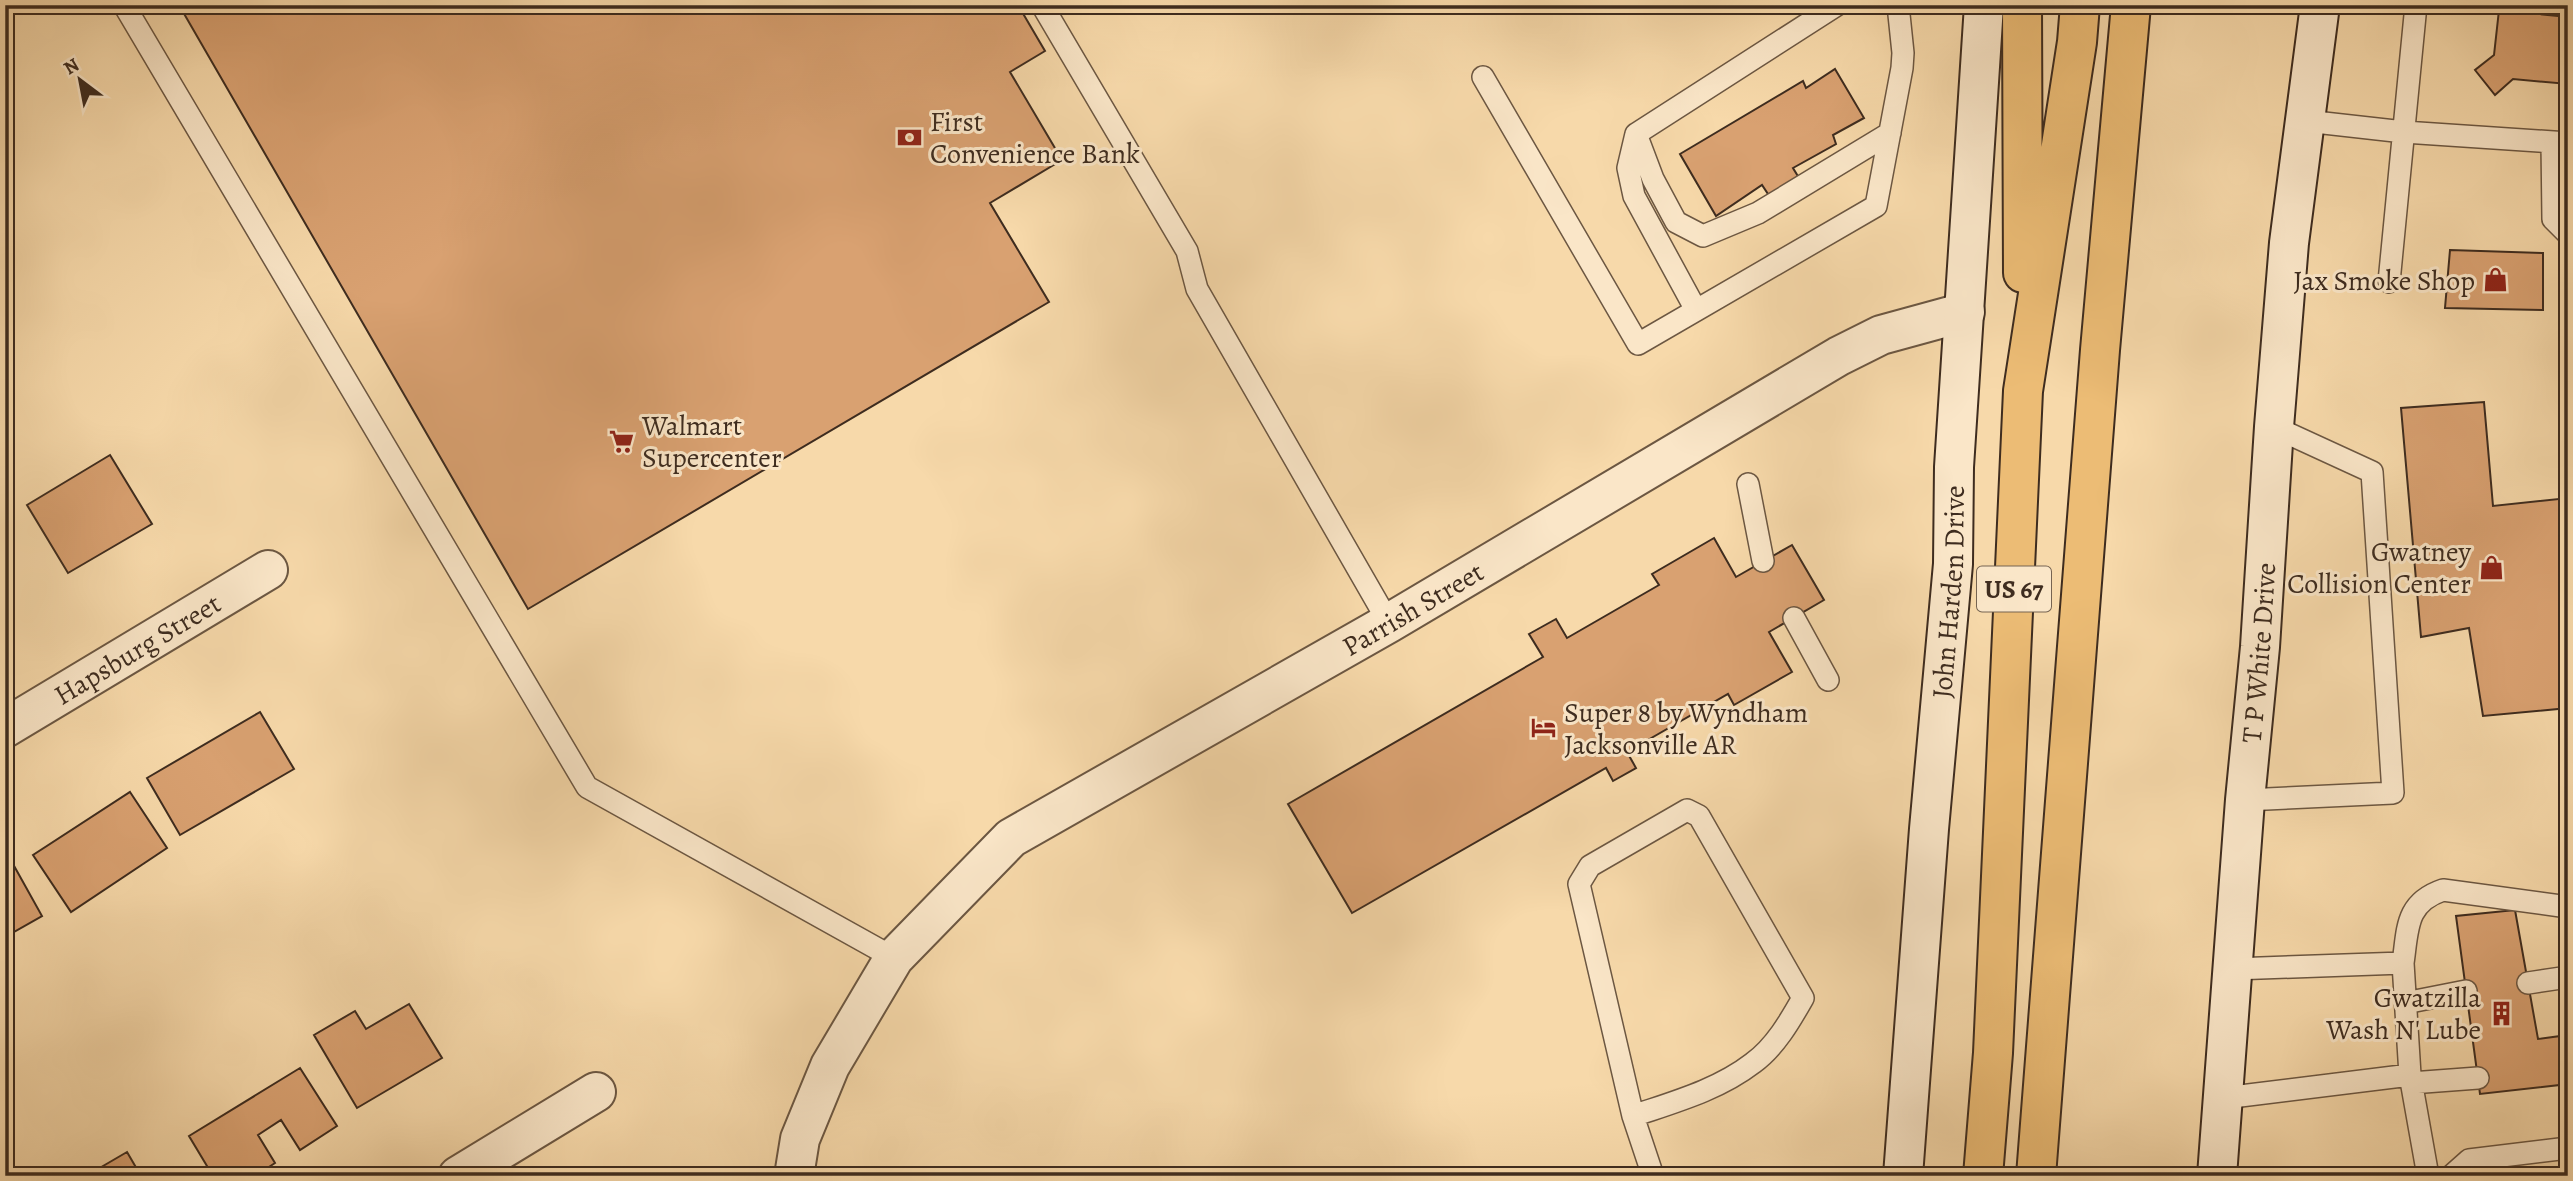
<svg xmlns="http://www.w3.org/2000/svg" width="2573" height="1181" font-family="Alegreya,serif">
<rect width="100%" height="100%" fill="#f7d9aa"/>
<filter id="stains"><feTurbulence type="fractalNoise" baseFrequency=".00286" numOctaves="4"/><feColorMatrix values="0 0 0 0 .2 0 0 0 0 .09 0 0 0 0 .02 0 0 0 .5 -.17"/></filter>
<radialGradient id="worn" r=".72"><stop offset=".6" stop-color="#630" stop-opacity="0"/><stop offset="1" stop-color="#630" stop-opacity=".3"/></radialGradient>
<path fill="#d9a171" stroke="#3e2c1f" stroke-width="2" d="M 179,5 L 982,5 L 986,12 L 997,5 L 1018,5 L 1045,51 L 1010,72 L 1062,160 L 990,203 L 1049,302 L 528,609 Z
M 2499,10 L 2568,17 L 2568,84 L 2513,79 L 2495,95 L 2475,70 L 2494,55 Z
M 1835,69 L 1864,118 L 1833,135 L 1836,144 L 1793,168 L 1799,178 L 1770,197 L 1762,185 L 1716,216 L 1680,154 L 1803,81 L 1806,88 Z
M 2450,250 L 2543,253 L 2543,310 L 2445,308 Z
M 2484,402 L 2493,506 L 2568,498 L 2568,708 L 2483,716 L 2469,628 L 2421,637 L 2401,408 Z
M 110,455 L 152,524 L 68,573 L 27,505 Z
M 1714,538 L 1736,577 L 1792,545 L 1824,600 L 1769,632 L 1792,672 L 1734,705 L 1728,694 L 1627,752 L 1636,768 L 1613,781 L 1606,768 L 1352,913 L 1288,804 L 1543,657 L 1529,634 L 1556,619 L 1567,638 L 1659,585 L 1652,574 Z
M 260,712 L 294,769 L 180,835 L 147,778 Z
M 130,792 L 167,848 L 71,912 L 33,855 Z
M 13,864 L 42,916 L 5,937 L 5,869 Z
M 2515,910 L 2538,1039 L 2568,1035 L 2568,1084 L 2480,1094 L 2456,916 Z
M 409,1004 L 442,1058 L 357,1108 L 314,1035 L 355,1011 L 366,1029 Z
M 300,1068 L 337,1126 L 300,1150 L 281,1120 L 258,1135 L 275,1163 L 255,1176 L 213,1176 L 189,1136 Z
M 127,1152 L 141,1176 L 86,1176 Z"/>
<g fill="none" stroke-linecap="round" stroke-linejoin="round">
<defs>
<path id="lane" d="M 124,5 L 587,787 L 894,958
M 1042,5 L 1187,251 L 1197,289 L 1389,623
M 1483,77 L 1638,344 L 1876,206 L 1902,68 L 1903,53 L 1898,5
M 2306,121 L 2404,132 L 2568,143
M 1636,134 L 1653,179 L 1676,222 L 1703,236 L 1758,213 L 1890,133
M 2552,143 L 2553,219 L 2568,234
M 2389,282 L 2416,5
M 1696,310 L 1634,196 L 1628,168 L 1636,134 L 1837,5
M 1748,484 L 1763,561
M 1794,618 L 1828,680
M 2245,800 L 2393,793 L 2372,472 L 2274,427
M 2403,963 C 2408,929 2405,903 2443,890 L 2568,907
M 2528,983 L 2568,977
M 2405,1003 L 2466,991
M 2410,1075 L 2428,1176
M 2411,1083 L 2478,1078
M 2224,1098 L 2410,1075 L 2403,963 L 2233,969
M 1633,1116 C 1674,1102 1718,1090 1753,1063 C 1775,1047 1790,1021 1803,998 L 1699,816 L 1687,810 L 1590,866 L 1579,884 L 1633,1116 L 1653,1176
M 2451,1176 L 2469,1160 L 2568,1148"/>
<g id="street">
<path id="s1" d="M 5,728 L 268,570"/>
<path d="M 458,1176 L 596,1092"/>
<path id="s2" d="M 794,1176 L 800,1139 L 830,1066 L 894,958 L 1011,838 L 1389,623 L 1839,356 L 1881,335 L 1965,312"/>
</g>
<g id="secondary">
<path id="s3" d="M 1903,1176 L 1929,829 L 1953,564 L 1954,467 L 1984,5"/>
<path id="s4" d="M 2217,1176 L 2245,800 L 2260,647 L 2274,427 L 2289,243 L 2320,5"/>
</g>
<path id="highway" d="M 2022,5 L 2023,273
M 1983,1176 L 1993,1053 L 2023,391 L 2077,42 L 2080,5
M 2036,1176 L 2100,350 L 2131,5"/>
</defs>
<use href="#lane" stroke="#6c5742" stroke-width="24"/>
<use href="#street" stroke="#6c5742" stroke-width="42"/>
<use href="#secondary" stroke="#3e2c1f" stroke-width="42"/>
<use href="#highway" stroke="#3e2c1f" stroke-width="42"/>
<use href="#lane" stroke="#fae6c8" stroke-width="21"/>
<use href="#street" stroke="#fae6c8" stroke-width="38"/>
<use href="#secondary" stroke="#fae6c8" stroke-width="38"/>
<use href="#highway" stroke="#ecbc75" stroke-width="38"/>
</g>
<defs>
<symbol id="bank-bare" viewBox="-9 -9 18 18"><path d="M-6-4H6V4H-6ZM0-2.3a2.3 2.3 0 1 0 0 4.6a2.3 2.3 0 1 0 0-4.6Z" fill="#8f2418" stroke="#fae6c8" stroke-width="2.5" paint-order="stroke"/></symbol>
<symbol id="shop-bare" viewBox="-9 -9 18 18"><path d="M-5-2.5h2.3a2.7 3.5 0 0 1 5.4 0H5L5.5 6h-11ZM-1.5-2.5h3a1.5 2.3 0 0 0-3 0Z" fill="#8f2418" stroke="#fae6c8" stroke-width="2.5" paint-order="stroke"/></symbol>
<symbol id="supermarket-bare" viewBox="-9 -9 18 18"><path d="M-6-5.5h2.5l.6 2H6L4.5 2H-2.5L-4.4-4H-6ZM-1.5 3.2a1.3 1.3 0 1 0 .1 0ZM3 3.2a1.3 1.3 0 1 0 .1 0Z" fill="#8f2418" stroke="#fae6c8" stroke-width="2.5" paint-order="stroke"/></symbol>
<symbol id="hotel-bare" viewBox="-9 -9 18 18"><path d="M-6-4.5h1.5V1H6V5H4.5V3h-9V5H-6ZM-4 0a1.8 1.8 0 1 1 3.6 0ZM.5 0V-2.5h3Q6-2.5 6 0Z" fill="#8f2418" stroke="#fae6c8" stroke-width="2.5" paint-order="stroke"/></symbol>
<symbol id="building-bare" viewBox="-9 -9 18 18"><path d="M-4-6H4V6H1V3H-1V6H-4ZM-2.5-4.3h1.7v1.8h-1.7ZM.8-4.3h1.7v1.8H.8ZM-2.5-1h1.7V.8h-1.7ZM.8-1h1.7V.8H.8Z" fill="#8f2418" stroke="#fae6c8" stroke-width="2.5" paint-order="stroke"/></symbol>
</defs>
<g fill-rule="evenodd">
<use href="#bank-bare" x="892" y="120" width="35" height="35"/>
<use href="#shop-bare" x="2478" y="262" width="35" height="35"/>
<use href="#supermarket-bare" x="604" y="424" width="35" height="35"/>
<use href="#shop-bare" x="2474" y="550" width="35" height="35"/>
<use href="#hotel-bare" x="1526" y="710" width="35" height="35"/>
<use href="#building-bare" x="2484" y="996" width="35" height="35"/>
</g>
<g text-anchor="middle" stroke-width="6" stroke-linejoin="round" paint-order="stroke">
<rect fill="#fae6c8" stroke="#766452" stroke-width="2" x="1977" y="566.5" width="74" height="45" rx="5"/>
<g font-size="26" font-weight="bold" fill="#3e2c1f">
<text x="2014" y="598">US 67</text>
</g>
<g font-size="28" fill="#3e2c1f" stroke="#fae6c8" text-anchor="start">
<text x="930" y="131">First<tspan x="930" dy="32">Convenience Bank</tspan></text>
<text x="2475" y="290" text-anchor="end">Jax Smoke Shop</text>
<text x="642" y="435">Walmart<tspan x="642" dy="32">Supercenter</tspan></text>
<text x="2471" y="561" text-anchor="end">Gwatney<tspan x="2471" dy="32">Collision Center</tspan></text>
<text x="1564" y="722">Super 8 by Wyndham<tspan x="1564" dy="32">Jacksonville AR</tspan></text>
<text x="2481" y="1007" text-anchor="end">Gwatzilla<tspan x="2481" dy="32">Wash N' Lube</tspan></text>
</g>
<g font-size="28" fill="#3e2c1f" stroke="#fae6c8">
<text dy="10" stroke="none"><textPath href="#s3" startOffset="586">John Harden Drive</textPath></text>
<text dy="10" stroke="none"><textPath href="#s2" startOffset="872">Parrish Street</textPath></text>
<text dy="10" stroke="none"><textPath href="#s1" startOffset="154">Hapsburg Street</textPath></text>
<text dy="10" stroke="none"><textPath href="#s4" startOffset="525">T P White Drive</textPath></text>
</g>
</g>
<rect width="2573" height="1181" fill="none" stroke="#f7d9aa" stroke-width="28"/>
<rect x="7" y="7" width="2559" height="1167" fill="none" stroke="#3e2c1f" stroke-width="3.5"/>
<rect x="14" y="14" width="2545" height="1153" fill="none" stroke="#3e2c1f" stroke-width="2"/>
<g transform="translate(80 80) rotate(328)" stroke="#fae6c8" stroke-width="5" paint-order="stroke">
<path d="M0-5L12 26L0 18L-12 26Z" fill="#3e2c1f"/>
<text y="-10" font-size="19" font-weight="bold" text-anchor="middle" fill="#3e2c1f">N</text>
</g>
<rect width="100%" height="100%" filter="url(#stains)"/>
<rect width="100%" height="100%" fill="url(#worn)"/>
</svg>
